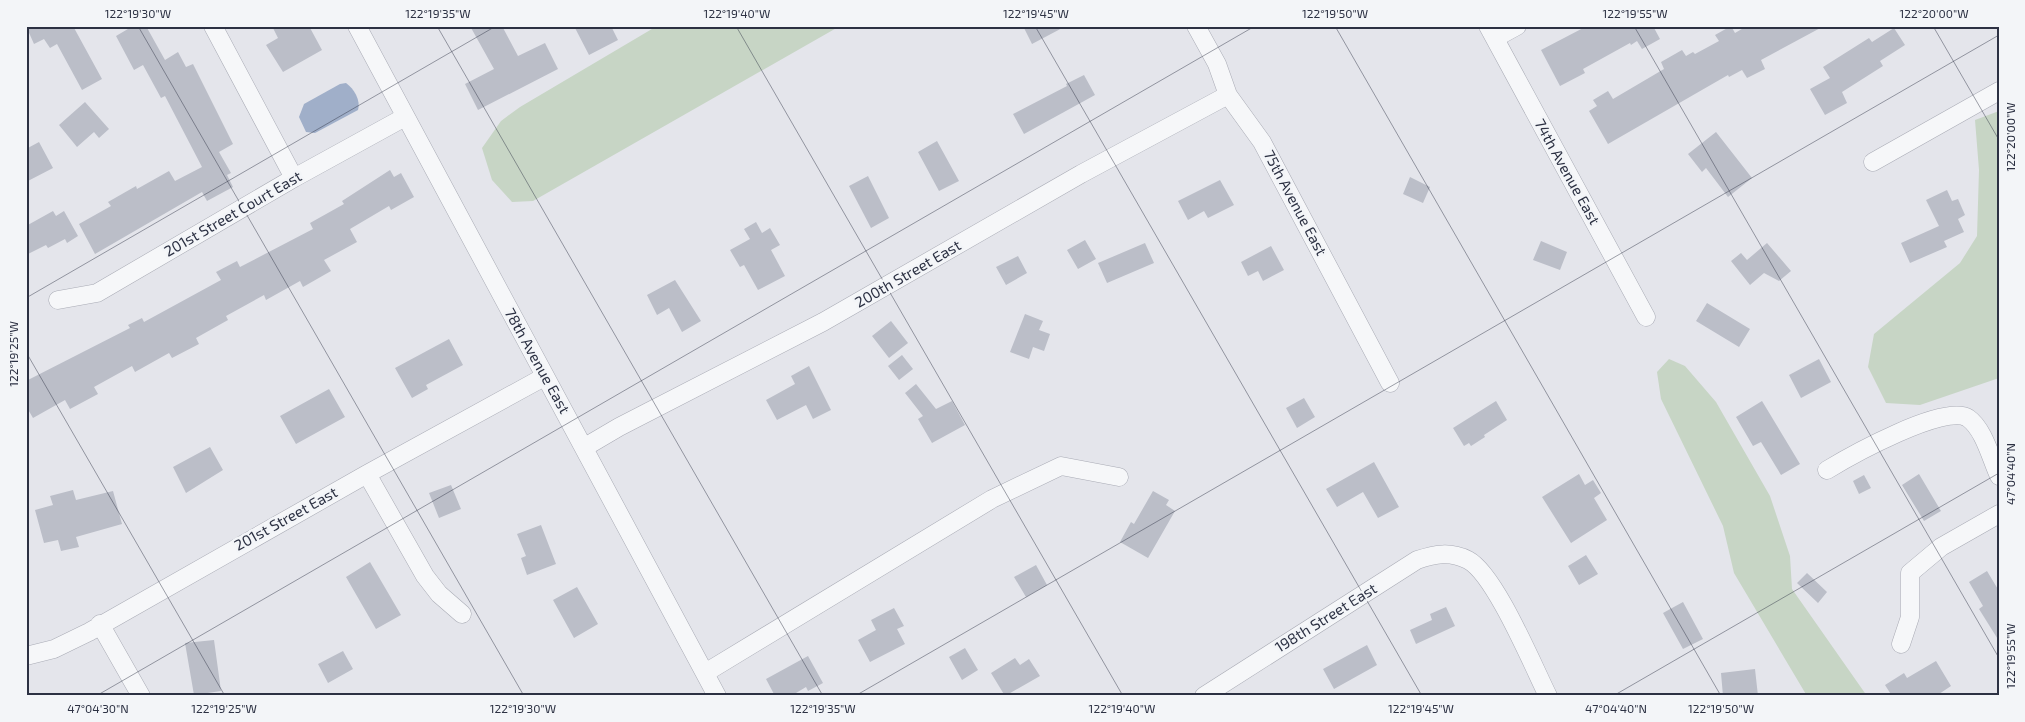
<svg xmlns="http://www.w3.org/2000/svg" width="2025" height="722" font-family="'Exo 2',sans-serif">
<rect width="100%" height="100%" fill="#e4e5eb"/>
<path fill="#c7d5c5" d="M 657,26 L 840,26 L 533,201 L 512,202 L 492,180 L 482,148 L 501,121 L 520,107 Z
M 1999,111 L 1999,378 L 1920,405 L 1886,403 L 1868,367 L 1874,334 L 1960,263 L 1977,236 L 1979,170 L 1975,120 Z
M 1669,359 L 1685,366 L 1716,402 L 1770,496 L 1790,556 L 1792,589 L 1867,696 L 1807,696 L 1734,573 L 1723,526 L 1661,399 L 1657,372 Z"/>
<path fill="#a0afc9" d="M 346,83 C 354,89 361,100 358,110 L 315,133 L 306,132 L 299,117 L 304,104 L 340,84 Z"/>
<path fill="#bbbec8" d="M 26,26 L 73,26 L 102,79 L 82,90 L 57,44 L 50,48 L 44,39 L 34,44 Z
M 133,26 L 146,26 L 165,60 L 178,52 L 186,67 L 193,64 L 233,144 L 219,152 L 231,173 L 227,175 L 233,187 L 207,201 L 202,192 L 95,254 L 79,224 L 111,206 L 108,202 L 136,186 L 137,189 L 169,171 L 175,181 L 202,167 L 165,96 L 161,98 L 143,65 L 134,70 L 116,36 Z
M 272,26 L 309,26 L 322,50 L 283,72 L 266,45 L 278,38 Z
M 470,26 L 502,26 L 518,56 L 545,43 L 558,69 L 478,110 L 465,84 L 494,69 Z
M 574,26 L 611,26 L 618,40 L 589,55 Z
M 1023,26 L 1066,26 L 1032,44 Z
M 1587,26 L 1653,26 L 1660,39 L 1642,49 L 1637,41 L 1631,45 L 1630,43 L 1583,69 L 1585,73 L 1560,86 L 1541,50 Z
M 1731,26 L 1735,33 L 1747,26 L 1824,26 L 1761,60 L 1765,69 L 1747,78 L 1742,70 L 1729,77 L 1728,75 L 1608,144 L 1589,111 L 1597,106 L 1593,100 L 1608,91 L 1613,99 L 1664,69 L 1661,62 L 1682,50 L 1686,56 L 1693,52 L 1695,54 L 1719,41 L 1715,35 Z
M 1894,28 L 1905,45 L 1880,61 L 1883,66 L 1842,92 L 1847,103 L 1825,115 L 1810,89 L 1830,78 L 1823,67 L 1869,38 L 1872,42 Z
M 1084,75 L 1095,95 L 1024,134 L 1013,114 L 1067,86 L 1066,84 Z
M 85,102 L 109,129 L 99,138 L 94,132 L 77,147 L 59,125 Z
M 1716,132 L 1752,178 L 1728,197 L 1706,168 L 1702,172 L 1688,154 Z
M 937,141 L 959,181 L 939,191 L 918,152 Z
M 39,142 L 53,168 L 26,182 L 26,149 Z
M 390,170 L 394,177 L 401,173 L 414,197 L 391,210 L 389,206 L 350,229 L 357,242 L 324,260 L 331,271 L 303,287 L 300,281 L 266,300 L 264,295 L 226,316 L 228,320 L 196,338 L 199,344 L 172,358 L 169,353 L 135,372 L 132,366 L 94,387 L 98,394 L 70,409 L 65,400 L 33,418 L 26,406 L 26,381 L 130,328 L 128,325 L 142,318 L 144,322 L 221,280 L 216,272 L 237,261 L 240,267 L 313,229 L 310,223 L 344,204 L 342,201 Z
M 868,176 L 889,218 L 871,228 L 849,186 Z
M 1410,177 L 1430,187 L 1423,203 L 1403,194 Z
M 1220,180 L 1234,205 L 1208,218 L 1204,211 L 1188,220 L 1178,201 Z
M 1947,190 L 1952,201 L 1958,199 L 1965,215 L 1958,219 L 1964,232 L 1944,241 L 1947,247 L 1910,263 L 1901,243 L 1939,226 L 1926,200 Z
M 53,211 L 56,216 L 64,211 L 78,236 L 67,243 L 65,239 L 48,248 L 46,245 L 26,255 L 26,226 Z
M 756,222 L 762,233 L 770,228 L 780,245 L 771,250 L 785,276 L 758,290 L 744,265 L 740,267 L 730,250 L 750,239 L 744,229 Z
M 1085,240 L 1096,259 L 1078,269 L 1067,250 Z
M 1541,241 L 1567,252 L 1560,270 L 1533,260 Z
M 1145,243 L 1154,263 L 1107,283 L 1098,263 Z
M 1767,243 L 1791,271 L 1779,281 L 1764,273 L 1750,285 L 1731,261 L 1741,253 L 1747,260 Z
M 1271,246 L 1284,270 L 1263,281 L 1258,271 L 1248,276 L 1241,262 Z
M 1018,256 L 1027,273 L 1006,285 L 996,267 Z
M 675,280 L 701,321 L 682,332 L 669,308 L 657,315 L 647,295 Z
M 1707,303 L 1750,329 L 1739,347 L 1696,321 Z
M 1025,314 L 1043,321 L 1039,330 L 1050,334 L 1044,351 L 1033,347 L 1029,359 L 1010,352 Z
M 891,321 L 908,343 L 889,358 L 872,336 Z
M 449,339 L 463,365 L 426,385 L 428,389 L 412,398 L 395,368 Z
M 902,355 L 913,369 L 899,380 L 888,366 Z
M 1819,359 L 1831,382 L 1801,398 L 1789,375 Z
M 809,366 L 831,410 L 813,419 L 806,405 L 777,420 L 766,400 L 795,384 L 791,376 Z
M 916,384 L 936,409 L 952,401 L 965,425 L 932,443 L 918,419 L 923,416 L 905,393 Z
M 329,389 L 345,417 L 296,444 L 280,416 Z
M 1304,398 L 1315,417 L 1297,428 L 1286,408 Z
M 1496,401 L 1507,420 L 1484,435 L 1485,437 L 1471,446 L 1469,443 L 1464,446 L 1453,428 Z
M 1762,401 L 1800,464 L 1781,475 L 1761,442 L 1753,446 L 1736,417 Z
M 210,447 L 223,470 L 186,493 L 173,467 Z
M 1374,462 L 1399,507 L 1378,518 L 1363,492 L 1337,507 L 1326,489 Z
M 1579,474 L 1585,485 L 1593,480 L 1601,493 L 1594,498 L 1607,520 L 1571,543 L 1542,497 Z
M 1919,474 L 1941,511 L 1924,521 L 1902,485 Z
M 1864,475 L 1871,488 L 1859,494 L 1853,481 Z
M 451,485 L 461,509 L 439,518 L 429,493 Z
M 73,490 L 76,500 L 113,491 L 122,524 L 76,537 L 79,547 L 61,551 L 58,540 L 44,543 L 35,510 L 53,505 L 50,496 Z
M 1153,491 L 1169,500 L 1166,505 L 1175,511 L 1148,558 L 1120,542 L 1131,522 L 1134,524 Z
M 541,525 L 556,564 L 527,575 L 521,558 L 526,556 L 517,534 Z
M 1586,555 L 1598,574 L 1579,585 L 1568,566 Z
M 370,562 L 401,615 L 376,629 L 346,577 Z
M 1036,565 L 1047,585 L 1026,597 L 1014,577 Z
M 1987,571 L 1999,591 L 1999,641 L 1979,609 L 1983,606 L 1969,582 Z
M 1807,573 L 1827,592 L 1818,603 L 1797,583 Z
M 577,587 L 598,624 L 574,638 L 553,600 Z
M 1683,602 L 1703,639 L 1683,649 L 1663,613 Z
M 1446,607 L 1455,626 L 1416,644 L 1410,630 L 1432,620 L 1430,614 Z
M 894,608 L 904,626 L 897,629 L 905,644 L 870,662 L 858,640 L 876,630 L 871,620 Z
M 214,640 L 221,691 L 194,695 L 185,643 Z
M 1367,645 L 1377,665 L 1334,689 L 1323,669 Z
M 965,648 L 978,670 L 962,680 L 949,657 Z
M 343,651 L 353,669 L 328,683 L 318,664 Z
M 808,656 L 823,683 L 808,691 L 806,687 L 791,696 L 775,696 L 766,679 Z
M 1015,658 L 1020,665 L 1029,659 L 1040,676 L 1005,696 L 991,673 Z
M 1936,661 L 1951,686 L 1936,696 L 1892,696 L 1885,685 L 1904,673 L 1907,678 Z
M 1755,669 L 1758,696 L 1723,696 L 1721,673 Z"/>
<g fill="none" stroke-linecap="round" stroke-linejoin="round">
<defs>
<path id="minor" d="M 213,26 L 294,178
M 357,26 L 717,696
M 1196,26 L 1217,64 L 1228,95 L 1262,142 L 1390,383
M 1488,26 L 1646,317
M 1495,38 L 1517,26
M 1873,162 L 1999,91
M 58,300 L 97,293 L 294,178 L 405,117
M 585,447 L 619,427 L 823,322 L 1081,174 L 1228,95
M 1827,470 C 1850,456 1945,403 1968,418 C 1984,429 1991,459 1999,476
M 367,474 L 425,576 L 439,594 L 462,614
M 100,624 L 141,696
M 1901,644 L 1910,617 L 1910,573 L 1941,547 L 1999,514
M 26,656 L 54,649 L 89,632 L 367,474 L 544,377
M 705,673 L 992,499 L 1061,466 L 1119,477
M 1204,696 L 1417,560 C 1435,554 1450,551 1468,560 C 1495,574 1533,666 1548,696"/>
</defs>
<use href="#minor" stroke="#a9abb5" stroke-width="19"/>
<use href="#minor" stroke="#f6f7f9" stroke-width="18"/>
</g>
<path fill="none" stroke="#2c3143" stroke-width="1" stroke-opacity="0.45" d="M 138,26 L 524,696M 437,26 L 823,696M 736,26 L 1123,696M 1035,26 L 1422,696M 1335,26 L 1721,696M 1634,26 L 1999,658M 1933,26 L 1999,140M 26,298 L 496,26M 26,352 L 225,696M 96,696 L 1255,26M 855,696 L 1999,35M 1613,696 L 1999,473"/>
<g text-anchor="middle" stroke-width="5" stroke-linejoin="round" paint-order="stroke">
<g font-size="15" fill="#2c3143" stroke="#f3f5f8">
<text transform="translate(1567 172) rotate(61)" y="5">74th Avenue East</text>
<text transform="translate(1295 203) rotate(62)" y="5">75th Avenue East</text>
<text transform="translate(233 214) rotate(-30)" y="5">201st Street Court East</text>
<text transform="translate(908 274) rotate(-30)" y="5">200th Street East</text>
<text transform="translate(537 361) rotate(61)" y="5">78th Avenue East</text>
<text transform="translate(286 519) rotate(-29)" y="5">201st Street East</text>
<text transform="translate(1326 618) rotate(-32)" y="5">198th Street East</text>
</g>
</g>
<rect width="2025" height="722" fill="none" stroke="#f3f5f8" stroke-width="55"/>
<rect x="28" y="28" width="1970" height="666" fill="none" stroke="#2c3143" stroke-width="2"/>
<g font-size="12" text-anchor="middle" fill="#2c3143">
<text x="138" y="18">122°19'30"W</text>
<text x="438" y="18">122°19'35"W</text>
<text x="737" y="18">122°19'40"W</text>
<text x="1036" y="18">122°19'45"W</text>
<text x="1335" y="18">122°19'50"W</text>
<text x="1635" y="18">122°19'55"W</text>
<text x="1934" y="18">122°20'00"W</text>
<text transform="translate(2011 137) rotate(-90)" y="4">122°20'00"W</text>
<text transform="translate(14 354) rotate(-90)" y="4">122°19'25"W</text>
<text transform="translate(2011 474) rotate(-90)" y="4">47°04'40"N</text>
<text transform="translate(2011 656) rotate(-90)" y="4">122°19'55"W</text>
<text x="98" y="713">47°04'30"N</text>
<text x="224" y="713">122°19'25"W</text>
<text x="523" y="713">122°19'30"W</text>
<text x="823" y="713">122°19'35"W</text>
<text x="1122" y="713">122°19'40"W</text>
<text x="1421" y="713">122°19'45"W</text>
<text x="1616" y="713">47°04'40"N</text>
<text x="1721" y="713">122°19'50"W</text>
</g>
</svg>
